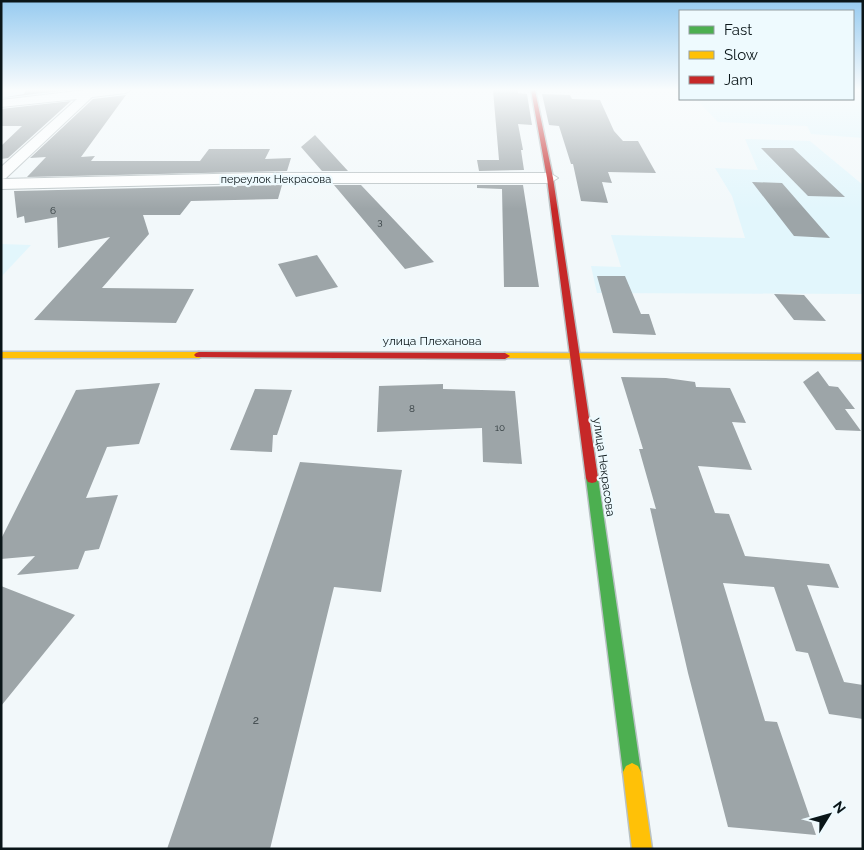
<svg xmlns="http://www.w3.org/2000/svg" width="864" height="850" font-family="Raleway,sans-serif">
<rect width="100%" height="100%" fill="#f2f8fa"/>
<path fill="#e2f6fc" d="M 1,90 L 83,90 L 76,96 L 1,105 Z
M 853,92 L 863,95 L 863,138 L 811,134 L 807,126 L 718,122 L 696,99 L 853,99 Z
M 745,139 L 810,141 L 863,185 L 863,294 L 597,293 L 591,266 L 621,267 L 611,235 L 745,238 L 732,196 L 715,168 L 758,170 Z
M 1,244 L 31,245 L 1,277 Z"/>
<path fill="#9da5a8" d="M 26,90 L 69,90 L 1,98 L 24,94 Z
M 493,90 L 518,90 L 518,93 L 527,94 L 532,125 L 518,124 L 523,150 L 521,150 L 524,170 L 479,171 L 477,160 L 499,160 Z
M 542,94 L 570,95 L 572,99 L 600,100 L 614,131 L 623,141 L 638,141 L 656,173 L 608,172 L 612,183 L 602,182 L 608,203 L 581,201 L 573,164 L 571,164 L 559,126 L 549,125 Z
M 126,95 L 81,157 L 95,156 L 91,161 L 200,161 L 209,149 L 270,149 L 265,159 L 291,158 L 287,171 L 27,177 L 46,157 L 30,158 L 93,99 Z
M 71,101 L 8,158 L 1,159 L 1,146 L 22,126 L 1,126 L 1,109 Z
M 315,135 L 348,171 L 322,171 L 301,147 Z
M 761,148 L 793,148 L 845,197 L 808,196 Z
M 752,182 L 782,183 L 830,238 L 794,236 Z
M 282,185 L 278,199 L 191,201 L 180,215 L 143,215 L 149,234 L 102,288 L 194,289 L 176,323 L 34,320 L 110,237 L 58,248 L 57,217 L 25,223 L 24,216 L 17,218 L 14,191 Z
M 334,185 L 361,185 L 434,262 L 405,269 Z
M 477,185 L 523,185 L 539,287 L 504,287 L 502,189 L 477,188 Z
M 317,255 L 338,287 L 296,297 L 278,264 Z
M 597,276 L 625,276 L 641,314 L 649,314 L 656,335 L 613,333 Z
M 774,294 L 804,295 L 826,321 L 794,320 Z
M 818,371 L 829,386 L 838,387 L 855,409 L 845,409 L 861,431 L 836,430 L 803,382 Z
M 621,377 L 666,378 L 695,382 L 696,387 L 730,388 L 746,423 L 732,422 L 752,470 L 698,466 L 715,513 L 729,514 L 745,556 L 829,564 L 839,588 L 807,585 L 844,682 L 863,685 L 863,719 L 829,714 L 808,653 L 796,651 L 774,587 L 723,583 L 765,721 L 777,722 L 816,835 L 728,827 L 688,673 L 650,508 L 656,509 L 639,449 L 643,449 Z
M 160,383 L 139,444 L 107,447 L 86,498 L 118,495 L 99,549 L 85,551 L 78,569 L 17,575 L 35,556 L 1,559 L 1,539 L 76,390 Z
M 443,384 L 443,389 L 515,391 L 522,464 L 483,462 L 482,428 L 377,432 L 379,386 Z
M 255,389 L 292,390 L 277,435 L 273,435 L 272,452 L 230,450 Z
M 300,462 L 402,470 L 381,592 L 334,587 L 270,849 L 167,849 Z
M 1,586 L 75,615 L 1,706 Z"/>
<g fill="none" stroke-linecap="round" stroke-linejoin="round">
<defs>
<path id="street" d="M 86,90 L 131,90 L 126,93 L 92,97 L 6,178 L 2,179 L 257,173 L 550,173 L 558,178 L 550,183 L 257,183 L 1,189 L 1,167 L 77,99 L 1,107 L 1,100 Z"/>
<path id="fast" d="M 592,473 L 596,474 L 598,478 L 641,772 L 638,778 L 632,781 L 626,778 L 623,772 L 586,478 L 588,474 Z"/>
<path id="slow" d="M 1,352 L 199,352 L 204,355 L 199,358 L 1,358 Z
M 505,353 L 863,354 L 863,360 L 502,358 L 500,356 L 502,354 Z
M 632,763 L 638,766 L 641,772 L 652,849 L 632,849 L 623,772 L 626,766 Z"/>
<path id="jam" d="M 531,90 L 535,90 L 553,178 L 598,478 L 596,482 L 592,483 L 588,482 L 586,478 L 547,178 Z
M 199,352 L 505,353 L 510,356 L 505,359 L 196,357 L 194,355 L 196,353 Z"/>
</defs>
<use href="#street" stroke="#b9c2c4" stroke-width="2"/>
<use href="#fast" stroke="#b9c2c4" stroke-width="3"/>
<use href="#slow" stroke="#b9c2c4" stroke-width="3"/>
<use href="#jam" stroke="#b9c2c4" stroke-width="3"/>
<use href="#street" fill="#fdfefe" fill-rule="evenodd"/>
<use href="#fast" fill="#4caf50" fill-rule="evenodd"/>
<use href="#slow" fill="#ffc107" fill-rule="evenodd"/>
<use href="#jam" fill="#c62828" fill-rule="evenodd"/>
</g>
<linearGradient id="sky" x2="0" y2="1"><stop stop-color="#97cbf0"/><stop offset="0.43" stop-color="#f9fcfd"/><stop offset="1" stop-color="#f9fcfd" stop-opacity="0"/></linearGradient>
<rect width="864" height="209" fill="url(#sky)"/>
<g text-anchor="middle" stroke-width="4.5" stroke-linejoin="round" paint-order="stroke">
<g font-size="10" fill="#2f393c">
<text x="53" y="214">6</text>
<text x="380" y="225">3</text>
<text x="412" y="412">8</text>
<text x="500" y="431">10</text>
</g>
<g font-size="11" fill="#0a1518" stroke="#eefafe">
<text x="276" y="183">переулок Некрасова</text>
</g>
<g font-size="12" fill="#0a1518" stroke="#eefafe">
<text x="432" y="345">улица Плеханова</text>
<text transform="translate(604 467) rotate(82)" y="4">улица Некрасова</text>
</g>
<g font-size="12" fill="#2f393c">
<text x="256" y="724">2</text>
</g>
</g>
<rect width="864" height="850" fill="none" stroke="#0a1518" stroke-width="5"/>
<rect x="679" y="10" width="175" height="90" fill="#eefafe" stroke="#939ea2"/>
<rect x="689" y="26" width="25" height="8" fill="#4caf50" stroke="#939ea2"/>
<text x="724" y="35" font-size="15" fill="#0a1518">Fast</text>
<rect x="689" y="51" width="25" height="8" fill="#ffc107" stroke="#939ea2"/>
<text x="724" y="60" font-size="15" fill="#0a1518">Slow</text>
<rect x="689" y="76" width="25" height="8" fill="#c62828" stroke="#939ea2"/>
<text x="724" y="85" font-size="15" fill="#0a1518">Jam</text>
<g transform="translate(829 815) rotate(53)" stroke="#eefafe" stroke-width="4" paint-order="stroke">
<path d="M0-4L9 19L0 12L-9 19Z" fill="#0a1518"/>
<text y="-8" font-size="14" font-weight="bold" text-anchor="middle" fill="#0a1518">N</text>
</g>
</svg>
